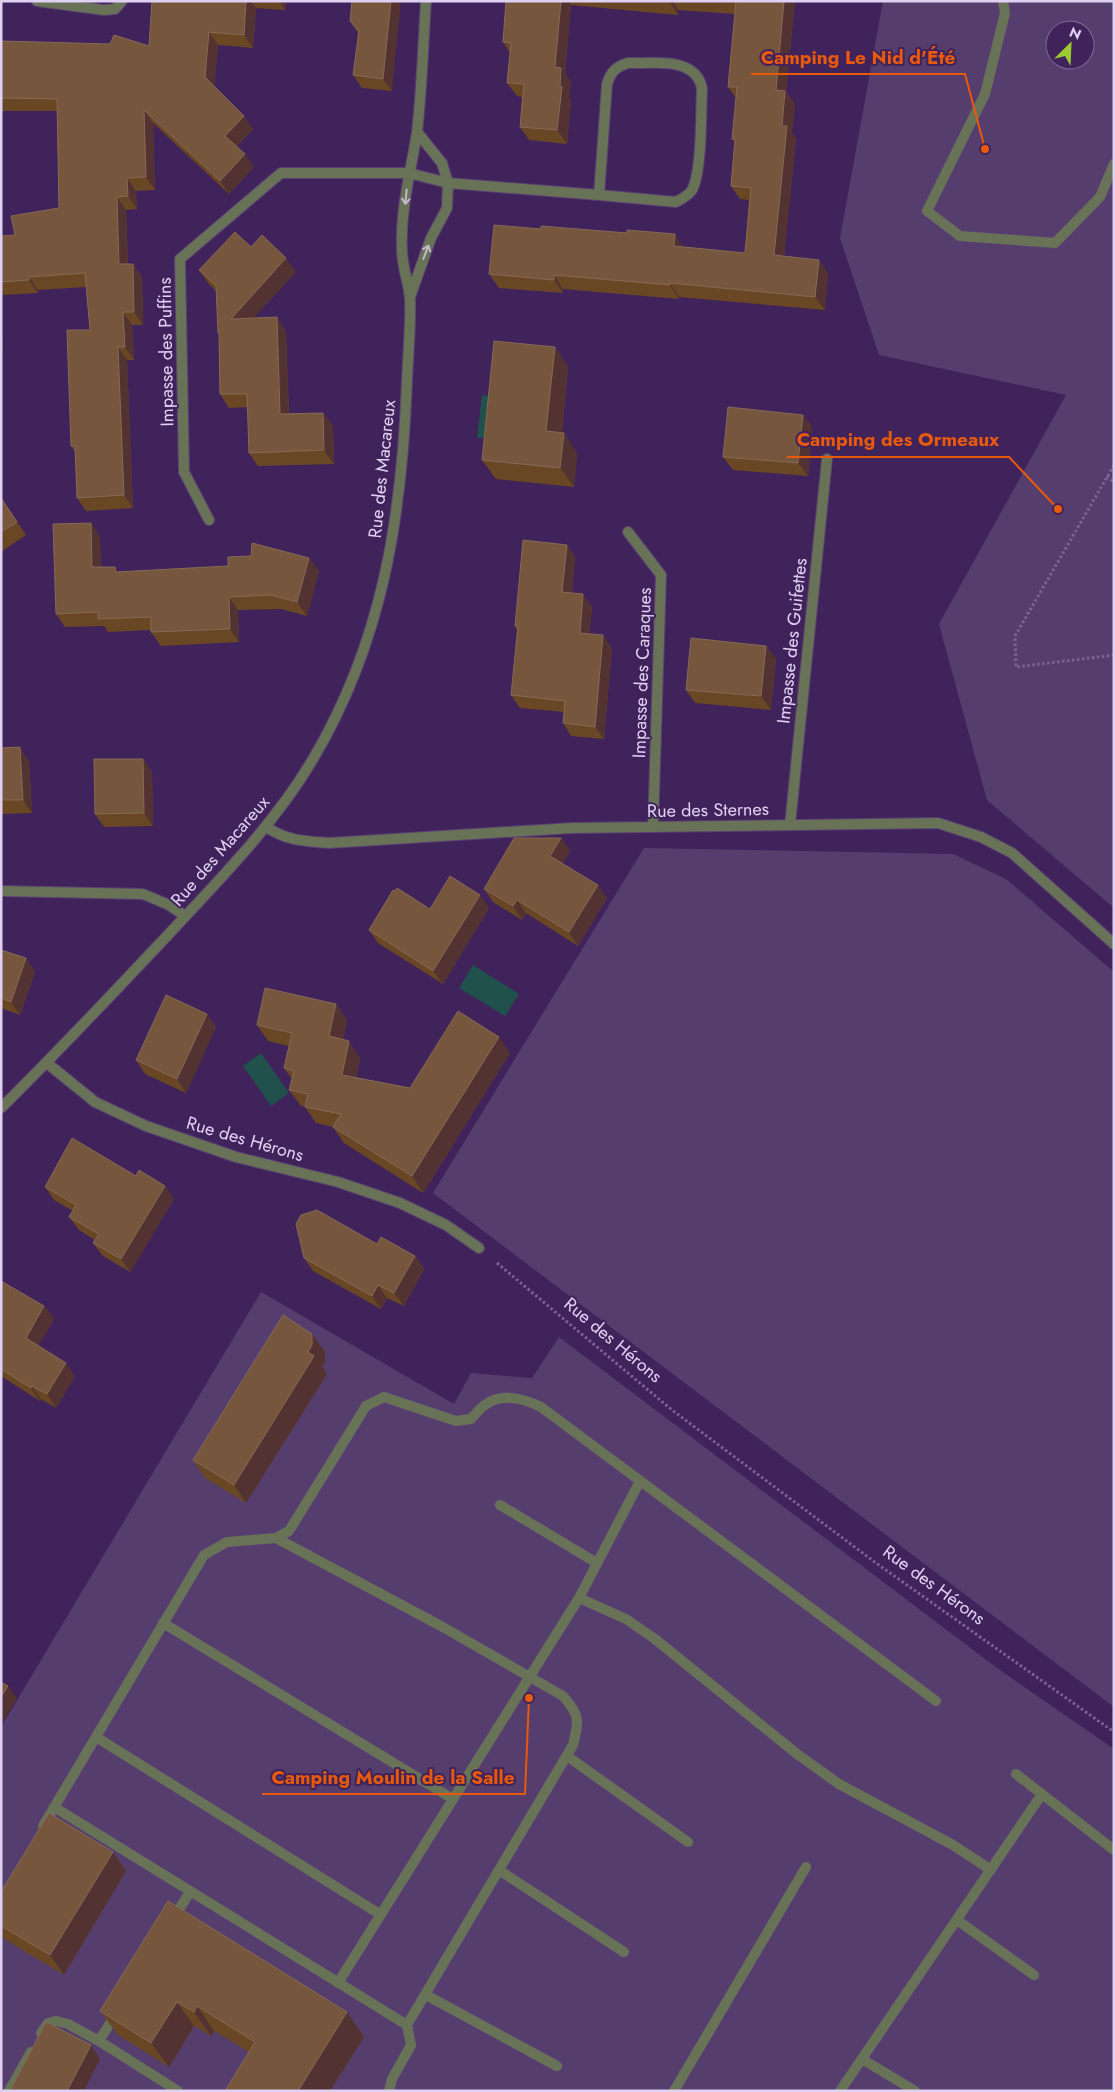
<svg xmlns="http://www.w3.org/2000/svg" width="1115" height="2092" font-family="Jost,sans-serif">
<rect width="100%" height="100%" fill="#40235b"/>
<path fill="#553d6e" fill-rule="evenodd" d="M 883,1 L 1114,1 L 1114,908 L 987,800 L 939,624 L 1066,395 L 879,355 L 840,238 ZM 1055,30 L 1085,30 L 1085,60 L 1055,60 Z
M 644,848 L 953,854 L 1006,879 L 1114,972 L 1114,1707 L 433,1193 Z
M 261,1292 L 454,1404 L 471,1373 L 532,1378 L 559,1337 L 997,1668 L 1114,1749 L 1114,2091 L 1,2091 L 1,1727 Z"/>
<path fill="#20514c" d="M 482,395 L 503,397 L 499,439 L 477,438 Z
M 473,965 L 519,994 L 505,1016 L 459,988 Z
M 261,1053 L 289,1093 L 271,1106 L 243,1066 Z"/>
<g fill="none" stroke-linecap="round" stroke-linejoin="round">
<defs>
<path id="service" d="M 1003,1 L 1005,13 L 985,94 L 927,211 L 960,236 L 1055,243 L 1100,197 L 1114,164
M 500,1505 L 597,1563
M 276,1538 L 441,1626 L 563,1696 C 580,1715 579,1720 573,1745 L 407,2025 L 411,2045 L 392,2079 L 389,2091
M 579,1598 L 626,1619 L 655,1639 L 797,1754 L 839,1784 L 953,1845 L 991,1870
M 163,1623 L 453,1799
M 96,1737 L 381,1915
M 567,1756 L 688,1842
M 1016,1774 L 1114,1850
M 54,1807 L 407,2025
M 43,1826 L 204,1555 L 227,1542 L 276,1538 L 289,1531 L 366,1406 L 384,1397 L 456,1421 L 471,1419 C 475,1415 480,1408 485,1405 C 501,1392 525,1399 541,1407 L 936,1701
M 499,1870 L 624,1952
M 173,1919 L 190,1892
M 957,1920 L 1034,1975
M 338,1983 L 579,1598 L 640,1481
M 426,1995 L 557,2066
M 41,2033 L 48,2023 L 56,2021 L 68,2024 L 99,2041 L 178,2091
M 99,2041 L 117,2012
M 862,2059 L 915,2091
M 9,2091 L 31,2052
M 674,2091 L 806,1867
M 840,2091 L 1042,1794"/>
<path id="minor" d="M 37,1 L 104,10 L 115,9 L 122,1
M 628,63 C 654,64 695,56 702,88 C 701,111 702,172 692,190 C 688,196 683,198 676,202 L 599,195 L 607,84 C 611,71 616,67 628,63 Z
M 410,297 L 431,238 L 447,208 L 448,183 L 442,163 L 417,132
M 209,520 L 184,472 L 180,259 L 281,173 L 409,173 L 448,183 L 599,195
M 628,532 L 661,575 L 653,827
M 790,825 L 827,459
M 266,827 C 288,841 303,841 329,843 L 572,828 L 938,823 L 981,837 L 1012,853 L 1114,944
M 1,891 L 143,894 L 169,905 L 185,916
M 47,1063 L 95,1102 L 146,1126 L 236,1157 L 338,1182 L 400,1203 L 446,1225 L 479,1248
M 1,1108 C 58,1052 112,994 166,937 C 218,881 274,825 313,759 C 383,641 402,516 407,381 C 408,354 411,326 410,299 C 409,283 402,267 402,250 C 400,210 411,171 417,132 C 422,89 423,45 426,1"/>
</defs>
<use href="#service" stroke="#5a3f73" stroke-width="12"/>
<use href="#minor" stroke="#5a3f73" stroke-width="12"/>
<path stroke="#7b6393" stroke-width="3" stroke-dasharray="2.5 2.5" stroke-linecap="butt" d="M 1114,465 L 1015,636 L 1016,667 L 1114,655
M 1107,476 L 1114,483
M 497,1263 L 672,1410 L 876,1563 L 1114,1732"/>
<use href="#service" stroke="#677256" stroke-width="10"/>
<use href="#minor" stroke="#677256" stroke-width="10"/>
</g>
<path fill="#694725" d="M 152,1 L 286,1 L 285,10 L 256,8 L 253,48 L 218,45 L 214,87 L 244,116 L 253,129 L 237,146 L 254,167 L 229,194 L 153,123 L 155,190 L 136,191 L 137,209 L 126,210 L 128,264 L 133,264 L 142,277 L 143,325 L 132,325 L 134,360 L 127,360 L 133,508 L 86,511 L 77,498 L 75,452 L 71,446 L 90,330 L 86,287 L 38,290 L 38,293 L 4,295 L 1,291 L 1,236 L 15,235 L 59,208 L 57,111 L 1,111 L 1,41 L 149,46 Z
M 352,1 L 392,91 L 362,88 L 353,75 L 358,33 L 350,21 Z
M 506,1 L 795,1 L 786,92 L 795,104 L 792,133 L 796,139 L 784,256 L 828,273 L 825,310 L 679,297 L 679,299 L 563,289 L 563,293 L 499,288 L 489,274 L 684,247 L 745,253 L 749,200 L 740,199 L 731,186 L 735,142 L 732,139 L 736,98 L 728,87 L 735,14 L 678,10 L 678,15 L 571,5 L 565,73 L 571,82 L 569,97 L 571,100 L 567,144 L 529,140 L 520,127 L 522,97 L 517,96 L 507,83 L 510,53 L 503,42 Z
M 251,247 L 296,272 L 253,318 L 286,331 L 289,414 L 323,413 L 333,426 L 334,464 L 258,466 L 249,453 L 248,407 L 229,408 L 220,394 L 219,334 L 216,291 L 208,283 L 199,270 Z
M 555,347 L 568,367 L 562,433 L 577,453 L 574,487 L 496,479 L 482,460 Z
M 803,415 L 812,428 L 808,476 L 733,470 L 723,457 Z
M 1,497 L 26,535 L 1,552 Z
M 91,523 L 100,537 L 101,567 L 119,572 L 228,566 L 309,558 L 319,571 L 307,616 L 281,609 L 238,610 L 239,642 L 161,646 L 151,632 L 151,630 L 108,632 L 104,626 L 65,627 L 56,614 Z
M 567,545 L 575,557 L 572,593 L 592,607 L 589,634 L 612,648 L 604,739 L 571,736 L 563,723 L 564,712 L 520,708 L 511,695 L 517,630 L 515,626 Z
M 766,646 L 776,659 L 771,710 L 695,703 L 686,690 Z
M 1,748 L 29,761 L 32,813 L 1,814 Z
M 143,759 L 152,772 L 153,826 L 104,827 L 95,814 Z
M 561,838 L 570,851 L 562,864 L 607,898 L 578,946 L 526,913 L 522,920 L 493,902 L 484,889 Z
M 489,908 L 443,984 L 378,943 L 369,930 L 430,909 Z
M 1,950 L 26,958 L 35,972 L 20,1015 L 1,1008 Z
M 336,1004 L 347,1020 L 343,1040 L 360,1058 L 356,1078 L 410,1088 L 510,1053 L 423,1193 L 344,1143 L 333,1127 L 316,1123 L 305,1107 L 301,1106 L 289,1090 L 292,1079 L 284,1068 L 289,1046 L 268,1041 L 257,1025 Z
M 207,1014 L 216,1027 L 186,1093 L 145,1074 L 136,1060 Z
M 45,1187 L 174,1199 L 130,1272 L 103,1256 L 93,1243 L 95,1240 L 79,1230 L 69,1217 L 73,1211 L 54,1200 Z
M 377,1244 L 415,1256 L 424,1269 L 404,1306 L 387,1298 L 381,1309 L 313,1271 L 304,1258 Z
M 1,1281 L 44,1306 L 54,1319 L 38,1346 L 75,1376 L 56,1408 L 41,1399 L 40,1401 L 1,1376 Z
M 325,1352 L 325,1363 L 322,1367 L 327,1374 L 246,1503 L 205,1478 L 193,1460 Z
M 113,1852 L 126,1871 L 64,1975 L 1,1937 L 1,1892 Z
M 168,1901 L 347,2012 L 364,2037 L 330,2091 L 225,2091 L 249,2052 L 214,2031 L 211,2036 L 194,2026 L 169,2067 L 118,2035 L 100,2011 Z"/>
<path fill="#533332" d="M 246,1 L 251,1 L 256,8 L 253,48 L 244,35 Z
M 279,1 L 286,1 L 285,10 Z
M 391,1 L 401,1 L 392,91 L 383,79 Z
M 561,1 L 569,1 L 571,5 L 565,73 L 571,82 L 569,97 L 571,100 L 567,144 L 557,130 L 555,67 Z
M 669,1 L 673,1 L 678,10 L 678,15 Z
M 784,1 L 795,1 L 786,92 L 795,104 L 792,133 L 796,139 L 783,269 L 774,255 L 776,90 Z
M 209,32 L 218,45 L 214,90 L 205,77 Z
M 144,110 L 153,123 L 155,190 L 146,177 Z
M 244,116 L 253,129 L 234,148 L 225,136 Z
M 245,154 L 254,167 L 229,194 L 220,181 Z
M 127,178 L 136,191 L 137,209 L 128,196 Z
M 117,197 L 126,210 L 128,277 L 119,264 Z
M 675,234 L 684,248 L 674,246 Z
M 286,258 L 296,272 L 240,332 L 231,319 Z
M 819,260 L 828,273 L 825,310 L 815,297 Z
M 133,264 L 142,277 L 143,325 L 134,312 Z
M 554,275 L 563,289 L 563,293 L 554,280 Z
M 29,277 L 38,290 L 38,293 L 29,280 Z
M 670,283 L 679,297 L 679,299 L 670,285 Z
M 1,304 L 3,351 L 1,348 Z
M 123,312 L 132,325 L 134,360 L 125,347 Z
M 277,317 L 286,331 L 289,428 L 280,414 Z
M 118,347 L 127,360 L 133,508 L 124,495 Z
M 555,347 L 568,367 L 560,451 L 546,431 Z
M 323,413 L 333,426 L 334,464 L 324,450 Z
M 803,415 L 812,428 L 808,476 L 798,463 Z
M 564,433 L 577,453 L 574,487 L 560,468 Z
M 1,497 L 26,535 L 17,522 Z
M 91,523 L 100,537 L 101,581 L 92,567 Z
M 567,545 L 575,557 L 571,605 L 562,592 Z
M 309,558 L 319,571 L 307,616 L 297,602 Z
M 583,594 L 592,607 L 588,645 L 580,633 Z
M 229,597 L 238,610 L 239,642 L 230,629 Z
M 603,635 L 612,648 L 604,739 L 595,727 Z
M 766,646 L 776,659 L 771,710 L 761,696 Z
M 20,747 L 29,761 L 32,813 L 23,800 Z
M 143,759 L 152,772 L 153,826 L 144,813 Z
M 561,838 L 570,851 L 559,869 L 550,856 Z
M 598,885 L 607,898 L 578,946 L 569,932 Z
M 480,895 L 489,908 L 443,984 L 433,971 Z
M 517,900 L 526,913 L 522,920 L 513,906 Z
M 26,958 L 35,972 L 20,1015 L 11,1002 Z
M 336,1004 L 347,1020 L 340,1053 L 329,1036 Z
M 207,1014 L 216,1027 L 186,1093 L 177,1079 Z
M 499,1037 L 510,1053 L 423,1193 L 412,1176 Z
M 349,1041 L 360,1058 L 353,1091 L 342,1075 Z
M 165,1186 L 174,1199 L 130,1272 L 121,1259 Z
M 415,1256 L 424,1269 L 404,1306 L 394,1293 Z
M 378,1285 L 387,1298 L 381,1309 L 372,1296 Z
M 44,1306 L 54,1319 L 35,1352 L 26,1338 Z
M 312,1334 L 325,1352 L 325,1363 L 322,1367 L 327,1374 L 246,1503 L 234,1485 L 308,1352 Z
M 66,1363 L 75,1376 L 56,1408 L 47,1394 Z
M 32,1386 L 41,1399 L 40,1401 L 31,1388 Z
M 8,1686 L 17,1698 L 1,1725 L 1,1697 Z
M 113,1852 L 126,1871 L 64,1975 L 50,1955 Z
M 177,2002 L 194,2026 L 169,2067 L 151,2043 Z
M 197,2006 L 214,2031 L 211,2036 L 194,2012 Z
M 347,2012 L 364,2037 L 330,2091 L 298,2091 Z
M 91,2045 L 100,2059 L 84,2091 L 67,2091 Z"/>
<path fill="#76563c" stroke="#866958" d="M 152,1 L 246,1 L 244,35 L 209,32 L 205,77 L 244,116 L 225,136 L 245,154 L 220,181 L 144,110 L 146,177 L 127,178 L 128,196 L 117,197 L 119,264 L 133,264 L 134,312 L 123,312 L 125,347 L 118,347 L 124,495 L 77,498 L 75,446 L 71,446 L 67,330 L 90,330 L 85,273 L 29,277 L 29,280 L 1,282 L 1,236 L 15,235 L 11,216 L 59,208 L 57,99 L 1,98 L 1,41 L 110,44 L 114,35 L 149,46 Z
M 352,1 L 391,1 L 383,79 L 353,75 L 359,31 L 350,21 Z
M 506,1 L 561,1 L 555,67 L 561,68 L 560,87 L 562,87 L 557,130 L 520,127 L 524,84 L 507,83 L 511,43 L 503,42 Z
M 736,1 L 784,1 L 776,90 L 785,91 L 782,126 L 787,126 L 774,255 L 819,260 L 815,297 L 670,283 L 670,285 L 554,275 L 554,280 L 489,274 L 494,225 L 541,229 L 541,226 L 627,233 L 627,230 L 675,234 L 674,246 L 745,253 L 751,188 L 731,186 L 735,139 L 732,139 L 737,87 L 728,87 Z
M 235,232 L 251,247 L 262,235 L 286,258 L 231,319 L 277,317 L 280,414 L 323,413 L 324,450 L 249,453 L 247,394 L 220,394 L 219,332 L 218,333 L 216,286 L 199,270 Z
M 494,341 L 555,347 L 546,431 L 564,433 L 560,468 L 482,460 Z
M 728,407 L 803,415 L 798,463 L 723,457 Z
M 1,498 L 17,522 L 1,532 Z
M 91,523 L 92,567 L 115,567 L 116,572 L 228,566 L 228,557 L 251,556 L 252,543 L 309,558 L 297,602 L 271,595 L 229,597 L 230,629 L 151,632 L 151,617 L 98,619 L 98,612 L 56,614 L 53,524 Z
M 523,540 L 567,545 L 562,592 L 583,594 L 580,633 L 603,635 L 595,727 L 563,723 L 565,701 L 511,695 L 518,626 L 515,626 Z
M 691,638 L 766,646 L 761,696 L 686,690 Z
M 20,747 L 23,800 L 1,800 L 1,748 Z
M 94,759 L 143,759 L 144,813 L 95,814 Z
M 514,838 L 561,838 L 550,856 L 598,885 L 569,932 L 517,900 L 513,906 L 484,889 Z
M 450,876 L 480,895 L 433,971 L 369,930 L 393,890 L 395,891 L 397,888 L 430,909 Z
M 1,950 L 26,958 L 11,1002 L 1,998 Z
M 265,988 L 336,1004 L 329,1036 L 349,1041 L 342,1075 L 410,1088 L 458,1011 L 499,1037 L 412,1176 L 333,1127 L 341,1114 L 305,1107 L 308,1094 L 289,1090 L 294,1071 L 284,1068 L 292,1033 L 257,1025 Z
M 166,995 L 207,1014 L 177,1079 L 136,1060 Z
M 72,1138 L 136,1176 L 139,1170 L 165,1186 L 121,1259 L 93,1243 L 99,1234 L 69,1217 L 76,1205 L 45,1187 Z
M 317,1210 L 377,1244 L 381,1237 L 415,1256 L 394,1293 L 378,1285 L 372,1296 L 304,1258 L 296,1224 L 301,1215 Z
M 1,1281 L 44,1306 L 26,1338 L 66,1363 L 47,1394 L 32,1386 L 31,1388 L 1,1369 Z
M 283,1315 L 312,1334 L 312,1345 L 308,1352 L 314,1356 L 234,1485 L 193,1460 Z
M 1,1682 L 8,1686 L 1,1697 Z
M 49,1813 L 113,1852 L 50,1955 L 1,1926 L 1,1892 Z
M 168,1901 L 347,2012 L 298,2091 L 225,2091 L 255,2042 L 197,2006 L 194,2012 L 177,2002 L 151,2043 L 100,2011 Z
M 46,2022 L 91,2045 L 67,2091 L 10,2091 Z"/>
<defs><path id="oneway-shaft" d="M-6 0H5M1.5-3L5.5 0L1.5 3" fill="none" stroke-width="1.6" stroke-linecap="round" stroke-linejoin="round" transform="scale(1.25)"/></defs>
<g stroke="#c2b9cc">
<use href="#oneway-shaft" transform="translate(406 197) rotate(95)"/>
<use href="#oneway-shaft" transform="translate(426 252) rotate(-69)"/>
</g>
<g text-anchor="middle" stroke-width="4" stroke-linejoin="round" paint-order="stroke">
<g font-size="18" fill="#e0d1f3" stroke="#40235b">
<text transform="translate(166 352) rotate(-91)" y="6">Impasse des Puffins</text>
<text transform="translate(382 469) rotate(-84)" y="6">Rue des Macareux</text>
<text transform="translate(792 641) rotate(-84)" y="6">Impasse des Guifettes</text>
<text transform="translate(642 673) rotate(-88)" y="6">Impasse des Caraques</text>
<text transform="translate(708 810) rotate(-1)" y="6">Rue des Sternes</text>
<text transform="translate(220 851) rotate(-49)" y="6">Rue des Macareux</text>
<text transform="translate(245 1139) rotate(16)" y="6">Rue des Hérons</text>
<text transform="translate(613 1340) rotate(40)" y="6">Rue des Hérons</text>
<text transform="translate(934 1585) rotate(36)" y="6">Rue des Hérons</text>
</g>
</g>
<path fill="none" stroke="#e8590c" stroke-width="2" d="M985 149L965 74H751M1058 509L1009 457H787M529 1698L525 1794H262"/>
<g fill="#e8590c" stroke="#40235b" stroke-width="2">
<circle cx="985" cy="149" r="5"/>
<circle cx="1058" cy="509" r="5"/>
<circle cx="529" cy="1698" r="5"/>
</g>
<g font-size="19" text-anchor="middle" font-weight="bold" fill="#e8590c" stroke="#40235b" stroke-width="4" stroke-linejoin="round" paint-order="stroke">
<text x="858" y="64">Camping Le Nid d'Été</text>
<text x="898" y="446">Camping des Ormeaux</text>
<text x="393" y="1784">Camping Moulin de la Salle</text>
</g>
<rect width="1115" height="2092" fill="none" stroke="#e0d1f3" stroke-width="5"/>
<g transform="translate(1070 45) rotate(24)"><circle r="24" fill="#40235b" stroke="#806998"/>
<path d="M0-4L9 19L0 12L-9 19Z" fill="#9cca31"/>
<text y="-8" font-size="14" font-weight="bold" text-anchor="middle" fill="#e0d1f3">N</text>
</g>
</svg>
